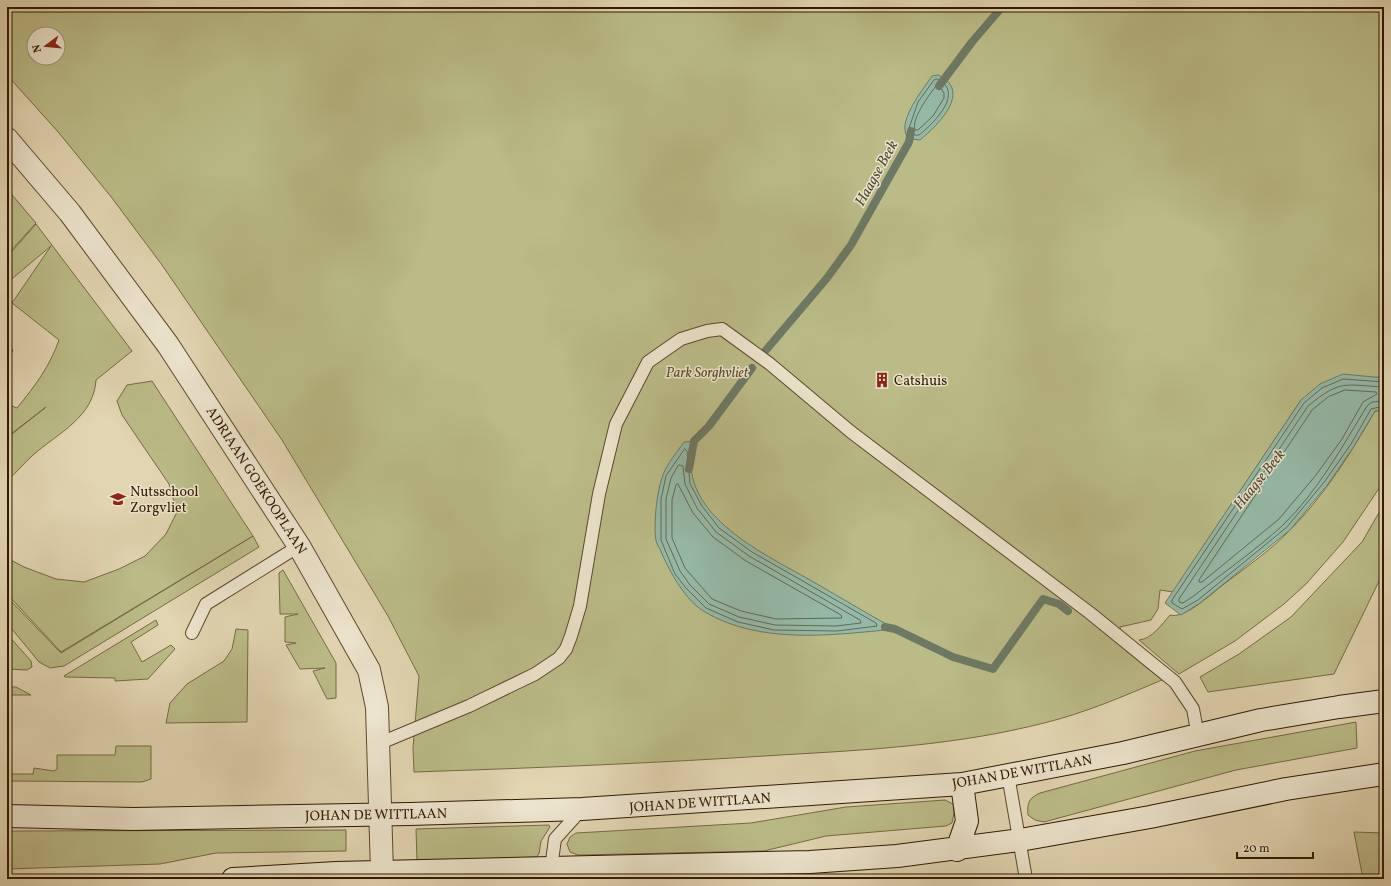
<svg xmlns="http://www.w3.org/2000/svg" width="1391" height="886" font-family="Vollkorn,serif">
<rect width="100%" height="100%" fill="#e2d5b2"/>
<filter id="stains"><feTurbulence type="fractalNoise" baseFrequency=".005" numOctaves="4"/><feColorMatrix values="0 0 0 0 .2 0 0 0 0 .09 0 0 0 0 .02 0 0 0 .5 -.17"/></filter>
<radialGradient id="worn" r=".72"><stop offset=".6" stop-color="#630" stop-opacity="0"/><stop offset="1" stop-color="#630" stop-opacity=".3"/></radialGradient>
<path fill="#babb87" stroke="#766a44" fill-rule="evenodd" d="M 7,7 L 1384,7 L 1384,378 L 1378,377 L 1301,400 L 1173,592 L 1160,590 L 1158,609 L 1151,620 L 1120,627 L 1125,650 L 1162,680 C 1124,696 1085,713 1044,723 C 958,745 869,750 780,755 C 658,763 536,768 414,772 L 413,748 L 419,676 L 388,616 L 282,440 L 162,265 L 112,198 L 59,133 L 7,75 ZM 34,34 L 58,34 L 58,58 L 34,58 Z
M 7,189 L 36,223 L 7,255 Z
M 36,224 L 132,351 L 96,380 C 94,417 58,433 33,455 C 24,463 16,473 7,481 L 7,438 L 46,407 L 7,437 L 7,404 L 17,408 C 35,386 50,366 59,340 L 12,303 L 51,246 L 7,283 L 7,257 Z
M 7,345 L 13,350 L 7,364 Z
M 152,381 L 253,536 L 61,652 L 7,594 L 7,558 L 24,567 L 56,579 L 84,582 L 119,569 L 145,556 L 166,534 L 177,512 L 169,484 L 122,415 L 117,401 L 127,385 Z
M 1384,410 L 1384,481 L 1343,542 L 1306,584 L 1284,604 L 1235,641 L 1179,674 L 1139,640 C 1152,639 1162,624 1170,615 C 1184,619 1208,597 1219,588 C 1243,569 1269,552 1290,530 C 1324,496 1351,453 1375,411 Z
M 1384,504 L 1384,565 L 1381,577 L 1334,674 L 1208,692 L 1200,677 L 1239,654 L 1291,617 L 1362,542 Z
M 253,536 L 259,547 L 64,666 L 50,668 L 39,662 L 7,623 L 7,597 L 61,653 Z
M 283,570 L 336,663 L 336,698 L 327,699 L 313,671 L 325,668 L 300,669 L 286,645 L 296,643 L 285,642 L 285,617 L 298,614 L 280,614 L 279,573 Z
M 156,620 L 158,625 L 131,642 L 142,662 L 171,645 L 175,649 L 148,679 L 115,681 L 115,678 L 65,677 L 64,676 Z
M 236,629 L 248,630 L 247,722 L 166,723 L 170,703 L 187,684 L 224,661 L 232,649 Z
M 7,634 L 31,661 L 32,667 L 27,670 L 7,669 Z
M 7,687 L 16,687 L 31,695 L 7,695 Z
M 1356,722 L 1357,748 L 1236,770 L 1044,822 L 1035,820 L 1028,815 C 1027,802 1029,798 1040,793 L 1195,751 Z
M 116,746 L 151,746 L 151,779 L 142,782 L 7,781 L 7,774 L 33,774 L 34,768 L 54,771 L 57,769 L 57,755 L 115,755 Z
M 945,800 L 953,804 L 954,813 L 952,823 L 946,826 L 826,836 L 764,851 L 578,855 L 570,852 L 567,844 L 570,837 L 576,833 L 751,823 L 846,807 Z
M 549,825 L 550,827 L 541,841 L 539,854 L 536,857 L 417,861 L 416,829 Z
M 346,830 L 346,851 L 216,853 L 160,864 L 7,869 L 7,831 Z
M 1354,832 L 1384,833 L 1384,879 L 1363,879 Z"/>
<path fill="#95b9a8" stroke="#6d7965" d="M 938,75 C 973,91 938,125 920,140 L 911,139 L 909,142 C 908,138 905,134 905,130 C 903,114 924,88 932,76 Z
M 1343,374 L 1384,378 L 1384,410 L 1375,411 L 1354,446 L 1328,484 L 1290,530 L 1200,603 L 1181,615 L 1165,603 L 1301,400 L 1320,384 Z
M 694,441 C 673,512 761,552 810,580 C 838,596 866,613 895,629 C 833,635 761,645 705,612 C 686,601 671,574 662,554 C 661,550 657,545 656,541 C 653,525 657,490 663,475 C 667,464 677,452 684,442 Z"/>
<g fill="none" stroke-linecap="round" stroke-linejoin="round">
<path stroke="#636954" stroke-width="1" d="M 937,79 C 966,92 933,124 919,135 L 912,135 L 909,128 L 918,102 L 934,80 Z
M 939,85 L 944,93 L 944,98 L 933,116 L 918,130 L 915,130 C 911,119 929,95 936,86 Z
M 1384,382 L 1343,379 L 1322,388 L 1304,403 L 1172,600 L 1172,603 L 1182,609 L 1198,600 L 1287,527 L 1325,481 L 1351,444 L 1371,409 L 1384,406
M 1384,387 C 1344,385 1341,379 1308,406 L 1179,599 L 1179,602 L 1183,603 L 1195,595 C 1224,572 1256,550 1283,525 C 1318,491 1342,447 1367,406 L 1372,402 L 1384,401
M 1345,390 L 1376,392 L 1377,394 L 1363,402 L 1342,439 L 1316,475 L 1279,519 L 1202,582 L 1199,582 L 1199,580 L 1312,410 L 1328,397 Z
M 685,449 L 687,451 L 690,484 L 702,506 L 719,528 L 752,552 L 876,623 L 877,626 L 837,631 L 774,630 L 738,622 L 706,608 L 686,588 L 675,574 L 661,540 L 661,499 L 666,476 Z
M 679,465 L 683,466 L 685,484 L 697,508 L 716,532 L 749,556 L 860,620 L 861,623 L 836,626 L 775,625 L 739,617 L 709,604 L 690,585 L 680,571 L 666,539 L 666,499 L 671,478 Z
M 678,484 L 693,513 L 713,537 L 746,561 L 841,615 L 842,618 L 776,619 L 741,611 L 712,599 L 685,568 L 672,538 L 672,500 L 676,485 Z"/>
<path stroke="#6d7965" stroke-width="8" d="M 939,86 L 972,42 L 1002,7
M 766,350 L 827,278 L 851,245 L 909,142 L 911,131
M 689,469 L 694,441 L 709,426 L 752,368
M 885,627 L 895,629 L 953,657 L 993,669 L 1043,599 L 1059,604 L 1068,611"/>
<defs>
<path id="lane" d="M 192,633 L 206,604 L 299,546
M 378,744 L 469,706 L 535,674 L 559,658 L 566,649 L 571,636 L 580,606 L 599,494 L 616,424 L 648,362 L 681,339 L 707,331 L 722,329 L 770,364 L 851,432 L 1090,613 L 1175,682 L 1193,709 L 1198,736
M 1008,775 L 1026,879
M 551,868 L 555,839 L 582,809"/>
<path id="street" d="M 7,139 L 70,213 L 168,345 L 299,546 L 369,670 L 377,707 L 382,872"/>
<path id="secondary" d="M 7,816 L 133,819 L 410,814 L 582,809 L 962,784 L 1123,753 L 1261,720 L 1339,707 L 1384,701
M 957,850 L 967,821 L 962,784
M 233,879 L 336,873 L 810,862 L 897,856 L 1020,840 L 1150,817 L 1286,789 L 1384,774"/>
</defs>
<use href="#lane" stroke="#5d482d" stroke-width="14"/>
<use href="#street" stroke="#5d482d" stroke-width="24"/>
<use href="#secondary" stroke="#311901" stroke-width="24"/>
<use href="#lane" stroke="#ece4cd" stroke-width="12"/>
<use href="#street" stroke="#ece4cd" stroke-width="22"/>
<use href="#secondary" stroke="#ece4cd" stroke-width="22"/>
</g>
<defs>
<symbol id="building-bare" viewBox="-9 -9 18 18"><path d="M-4-6H4V6H1V3H-1V6H-4ZM-2.5-4.3h1.7v1.8h-1.7ZM.8-4.3h1.7v1.8H.8ZM-2.5-1h1.7V.8h-1.7ZM.8-1h1.7V.8H.8Z" fill="#8f2418" stroke="#ece4cd" stroke-width="2.5" paint-order="stroke"/></symbol>
<symbol id="school-bare" viewBox="-9 -9 18 18"><path d="M0-5L7-2L0 1L-7-2ZM-4 1L0 2.5L4 1V4Q0 6-4 4Z" fill="#8f2418" stroke="#ece4cd" stroke-width="2.5" paint-order="stroke"/></symbol>
</defs>
<g fill-rule="evenodd">
<use href="#building-bare" x="871" y="369" width="22" height="22"/>
<use href="#school-bare" x="107" y="488" width="22" height="22"/>
</g>
<g text-anchor="middle" stroke-width="3" stroke-linejoin="round" paint-order="stroke">
<g font-size="14" font-style="italic" fill="#5a4a29" stroke="#ece4cd">
<text x="707" y="377">Park Sorghvliet</text>
</g>
<g font-size="14" fill="#311901" stroke="#ece4cd" text-anchor="start">
<text x="894" y="385">Catshuis</text>
<text x="130" y="496">Nutsschool<tspan x="130" dy="16">Zorgvliet</tspan></text>
</g>
<g font-size="14" fill="#311901" stroke="#ece4cd">
<text transform="translate(257 480) rotate(57)" y="5">ADRIAAN GOEKOOPLAAN</text>
<text transform="translate(1022 771) rotate(-10)" y="5">JOHAN DE WITTLAAN</text>
<text transform="translate(700 802) rotate(-4)" y="5">JOHAN DE WITTLAAN</text>
<text transform="translate(376 814) rotate(-1)" y="5">JOHAN DE WITTLAAN</text>
</g>
<g font-size="15" font-style="italic" fill="#4f4933" stroke="#ece4cd">
<text transform="translate(876 173) rotate(-61)" y="5">Haagse Beek</text>
<text transform="translate(1259 479) rotate(-51)" y="5">Haagse Beek</text>
</g>
</g>
<rect width="1391" height="886" fill="none" stroke="#e2d5b2" stroke-width="24"/>
<rect x="8" y="8" width="1375" height="870" fill="none" stroke="#311901" stroke-width="2"/>
<rect x="12" y="12" width="1367" height="862" fill="none" stroke="#311901"/>
<g transform="translate(46 46) rotate(254)"><circle r="19" fill="#ece4cd" stroke="#a1937b"/>
<path d="M0-3L7 15L0 10L-7 15Z" fill="#8f2418"/>
<text y="-6" font-size="11" font-weight="bold" text-anchor="middle" fill="#311901">N</text>
</g>
<path d="M1237 852v6h76v-6" fill="none" stroke="#311901" stroke-width="2"/>
<text x="1243" y="852" font-size="12" fill="#311901" stroke="#ece4cd" stroke-width="3" paint-order="stroke">20 m</text>
<rect width="100%" height="100%" filter="url(#stains)"/>
<rect width="100%" height="100%" fill="url(#worn)"/>
</svg>
